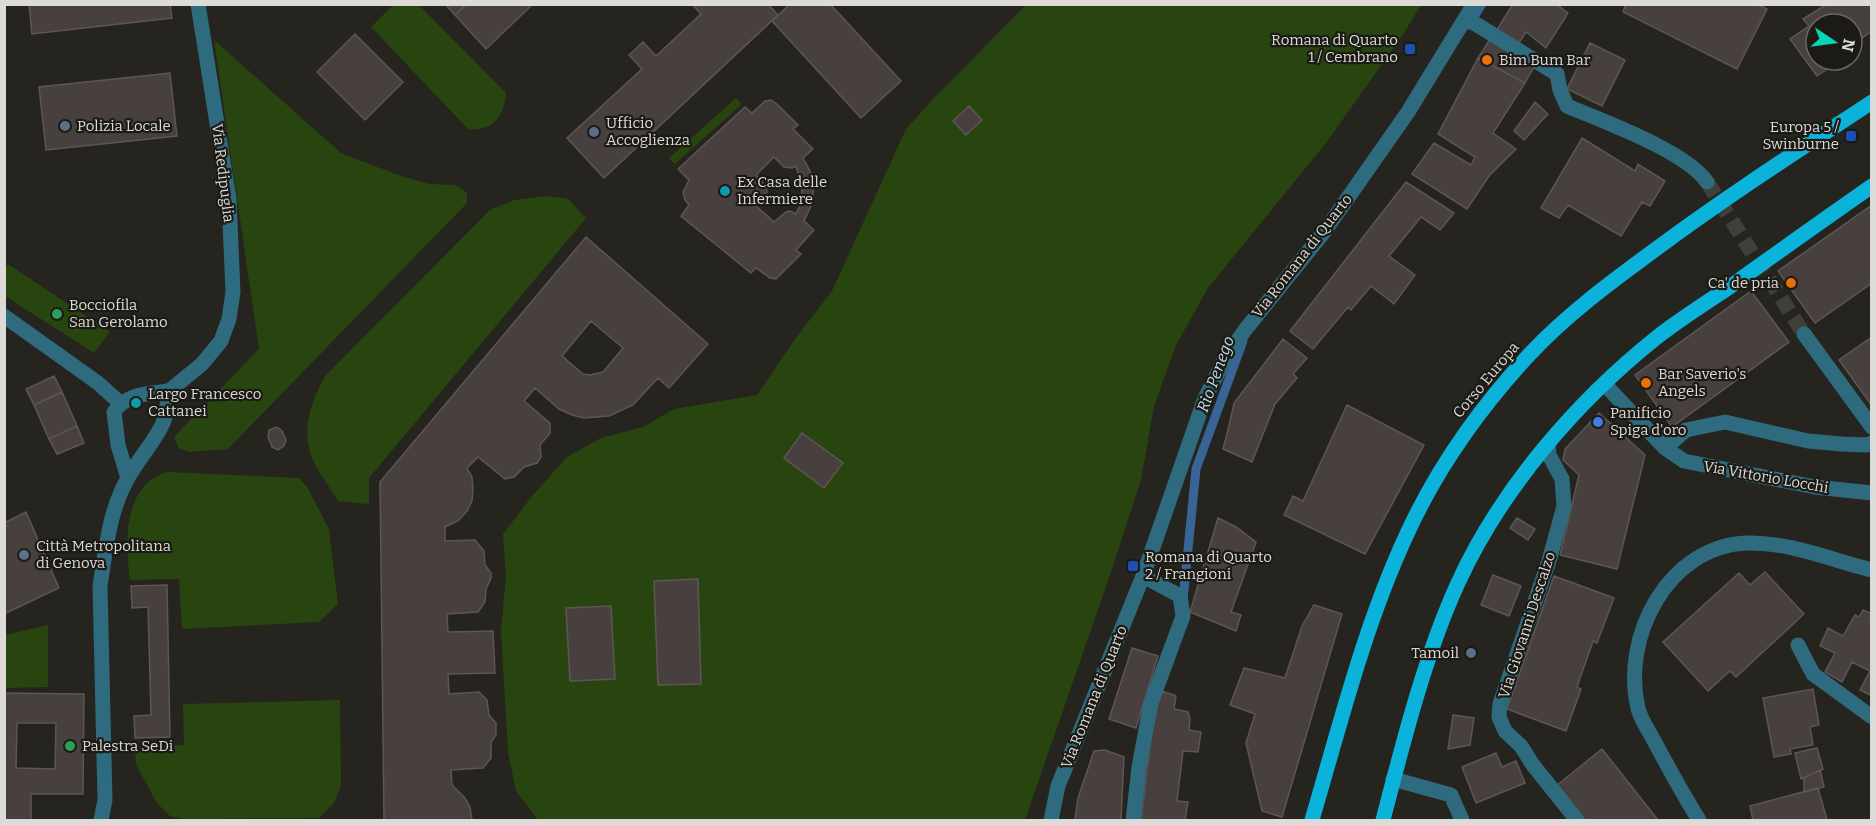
<svg xmlns="http://www.w3.org/2000/svg" width="1876" height="825" font-family="Bitter,serif">
<rect width="100%" height="100%" fill="#25241e"/>
<path fill="#29450f" d="M 394,4 L 419,5 L 506,93 C 505,116 492,132 468,129 L 371,27 Z
M 1026,5 L 1421,5 L 1402,36 L 1326,143 L 1208,288 L 1176,345 L 1154,406 L 1141,480 L 1111,572 L 1025,820 L 538,820 L 516,791 L 508,752 L 501,631 L 506,576 L 503,534 L 533,495 L 567,457 L 601,438 L 643,427 L 674,409 L 757,395 L 795,339 L 832,291 L 906,129 L 935,97 Z
M 214,40 L 341,153 L 398,175 L 429,184 L 455,185 L 463,189 L 467,194 L 467,203 L 228,449 L 189,452 L 179,448 L 174,437 L 259,349 Z
M 736,98 L 742,104 L 675,164 L 669,158 Z
M 546,196 L 568,199 L 586,218 L 369,478 L 369,504 L 338,501 C 330,487 314,467 310,452 C 302,425 313,397 326,375 L 490,210 L 514,200 Z
M 8,264 L 110,332 L 94,353 L 5,296 L 5,269 Z
M 167,472 L 299,478 L 307,487 L 329,529 L 338,604 L 319,622 L 182,629 L 179,579 L 130,580 C 126,549 123,509 146,484 C 151,478 160,475 167,472 Z
M 48,625 L 48,687 L 5,688 L 5,635 Z
M 340,700 L 341,785 L 334,803 L 319,818 L 185,819 L 170,816 L 156,802 L 136,764 L 135,747 L 184,745 L 183,704 Z"/>
<g fill="none" stroke-linecap="round" stroke-linejoin="round">
<path stroke="#396596" stroke-width="9" d="M 1469,25 L 1482,4
M 1183,600 L 1196,469 L 1243,341"/>
</g>
<path fill="#48403f" stroke="#5e5656" stroke-width="1.5" fill-rule="evenodd" d="M 29,4 L 170,4 L 172,18 L 32,34 Z
M 445,4 L 467,4 L 455,15 Z
M 467,4 L 533,4 L 486,49 L 455,15 Z
M 692,4 L 768,4 L 778,15 L 604,178 L 567,138 L 642,69 L 629,55 L 643,42 L 656,56 L 701,14 Z
M 790,4 L 830,4 L 901,81 L 861,118 L 772,21 Z
M 1513,4 L 1556,4 L 1568,13 L 1546,48 L 1526,32 L 1517,46 L 1496,31 Z
M 1626,4 L 1757,4 L 1767,9 L 1737,69 L 1623,12 Z
M 1827,4 L 1872,4 L 1872,31 L 1852,45 L 1852,24 L 1816,24 L 1816,60 L 1840,60 L 1817,76 L 1790,39 L 1809,26 L 1803,19 Z
M 355,34 L 403,82 L 365,120 L 317,72 Z
M 1490,39 L 1535,65 L 1525,83 L 1478,58 Z
M 1590,43 L 1625,60 L 1602,106 L 1567,89 Z
M 1478,58 L 1525,83 L 1493,133 L 1516,149 L 1489,176 L 1467,209 L 1412,174 L 1434,143 L 1471,165 L 1475,157 L 1438,134 Z
M 170,73 L 177,136 L 46,150 L 39,87 Z
M 771,100 L 777,104 L 798,125 L 793,129 L 813,149 L 803,158 L 810,171 L 814,187 L 811,206 L 804,221 L 814,230 L 796,250 L 801,254 L 776,279 L 770,278 L 756,268 L 751,273 L 681,216 L 689,205 L 685,200 L 683,192 L 689,180 L 678,169 L 745,107 L 752,113 L 765,101 ZM 774,157 L 784,167 L 792,168 L 796,166 L 802,187 L 801,203 L 796,214 L 790,211 L 786,212 L 774,222 L 756,206 L 767,192 L 766,186 L 756,175 Z
M 1535,102 L 1548,114 L 1524,140 L 1514,131 Z
M 969,106 L 982,120 L 966,135 L 953,121 Z
M 1582,138 L 1635,171 L 1638,164 L 1665,181 L 1650,206 L 1642,202 L 1621,236 L 1568,205 L 1559,218 L 1541,208 Z
M 1406,182 L 1454,213 L 1440,230 L 1421,217 L 1389,256 L 1415,275 L 1394,304 L 1371,286 L 1351,310 L 1348,307 L 1313,349 L 1290,331 Z
M 1872,205 L 1872,283 L 1815,323 L 1778,271 Z
M 586,237 L 708,344 L 669,388 L 658,378 L 633,405 L 609,416 L 584,418 L 572,415 L 559,409 L 535,388 L 524,401 L 550,423 L 550,433 L 540,445 L 541,457 L 537,463 L 524,467 L 514,477 L 505,479 L 478,457 L 467,468 L 472,477 L 473,490 L 472,501 L 467,511 L 458,521 L 445,527 L 445,541 L 475,540 L 484,551 L 485,565 L 491,573 L 491,578 L 486,589 L 485,602 L 478,612 L 447,614 L 448,632 L 493,631 L 495,673 L 448,674 L 449,694 L 479,692 L 487,700 L 489,715 L 496,723 L 496,735 L 491,742 L 491,758 L 483,768 L 451,770 L 452,785 L 465,798 L 470,807 L 472,820 L 384,820 L 380,482 ZM 591,321 L 623,348 L 603,372 L 590,375 L 583,374 L 562,356 Z
M 1751,291 L 1789,342 L 1672,427 L 1635,375 Z
M 1872,337 L 1872,406 L 1839,360 Z
M 1283,339 L 1307,358 L 1293,374 L 1297,378 L 1275,404 L 1252,462 L 1223,449 L 1228,430 L 1234,403 Z
M 54,376 L 62,392 L 34,405 L 26,389 Z
M 62,392 L 77,426 L 49,439 L 34,405 Z
M 1347,405 L 1424,445 L 1365,554 L 1284,515 L 1293,496 L 1303,501 Z
M 1599,413 L 1645,455 L 1617,569 L 1560,555 L 1579,475 L 1563,460 L 1565,449 Z
M 77,426 L 84,443 L 57,454 L 49,439 Z
M 277,427 L 282,431 L 286,440 L 284,446 L 278,450 L 272,447 L 268,437 L 269,430 Z
M 802,433 L 843,463 L 824,488 L 784,458 Z
M 26,512 L 59,588 L 4,614 L 4,523 Z
M 1218,518 L 1236,527 L 1256,542 L 1231,612 L 1241,615 L 1236,631 L 1190,612 Z
M 1517,518 L 1535,529 L 1528,540 L 1510,528 Z
M 1765,572 L 1804,614 L 1736,677 L 1730,671 L 1708,691 L 1663,642 L 1739,573 L 1750,585 Z
M 1493,575 L 1521,586 L 1509,616 L 1481,605 Z
M 1554,576 L 1614,598 L 1597,643 L 1593,641 L 1577,687 L 1581,689 L 1566,731 L 1507,709 Z
M 698,579 L 701,684 L 658,685 L 654,581 Z
M 167,585 L 170,737 L 135,738 L 134,716 L 151,715 L 148,607 L 132,608 L 131,586 Z
M 1314,605 L 1342,614 L 1282,817 L 1262,811 L 1246,743 L 1255,714 L 1230,705 L 1244,668 L 1285,678 L 1302,626 Z
M 611,606 L 615,679 L 570,681 L 566,608 Z
M 1863,610 L 1872,614 L 1870,623 L 1872,624 L 1872,696 L 1860,690 L 1870,671 L 1852,662 L 1842,682 L 1825,672 L 1835,653 L 1820,646 L 1828,628 L 1843,636 L 1855,615 L 1859,617 Z
M 1132,648 L 1158,656 L 1136,728 L 1109,719 Z
M 1813,689 L 1819,725 L 1810,727 L 1813,745 L 1790,749 L 1791,754 L 1774,757 L 1763,698 Z
M 1162,691 L 1176,696 L 1174,709 L 1188,712 L 1190,719 L 1189,730 L 1201,732 L 1198,752 L 1183,751 L 1177,801 L 1188,802 L 1185,820 L 1141,820 L 1154,713 Z
M 4,693 L 84,694 L 83,794 L 31,794 L 31,820 L 4,820 ZM 17,723 L 56,723 L 55,769 L 16,768 Z
M 1453,715 L 1474,718 L 1470,745 L 1448,749 Z
M 1817,748 L 1823,769 L 1801,779 L 1795,753 Z
M 1602,749 L 1658,820 L 1585,820 L 1556,786 Z
M 1105,750 L 1124,757 L 1121,820 L 1075,820 L 1078,798 L 1094,751 Z
M 1496,753 L 1502,767 L 1516,761 L 1525,783 L 1476,803 L 1462,767 Z
M 1820,770 L 1824,787 L 1804,792 L 1804,778 Z
M 1818,788 L 1827,820 L 1753,820 L 1750,806 Z"/>
<g fill="none" stroke-linecap="round" stroke-linejoin="round">
<path stroke="#403f3a" stroke-width="15" stroke-dasharray="15 8" stroke-linecap="butt" d="M 1707,182 L 1804,334"/>
<path stroke="#2f6b7e" stroke-width="15" d="M 1466,18 L 1557,74 L 1560,90 L 1567,106 C 1602,121 1686,151 1707,182
M 4,316 L 98,383 L 120,403
M 1804,334 L 1872,427
M 1606,382 L 1610,390 L 1665,448 L 1684,461 L 1815,487 L 1872,493
M 169,391 L 202,364 L 221,341 L 229,319 L 233,292 L 229,199 L 198,4
M 1548,444 L 1549,455 L 1562,479 L 1564,506 L 1549,561 L 1500,704 L 1499,717 L 1505,731 L 1521,746 L 1533,765 L 1577,820
M 1665,448 L 1686,430 L 1725,422 L 1808,441 L 1842,444 L 1867,445 L 1872,443
M 1798,645 L 1813,674 L 1872,717
M 1393,779 L 1451,795 L 1462,820
M 101,820 L 105,800 L 100,586 C 106,549 109,511 128,478 C 138,459 154,443 163,423 C 167,413 168,401 169,391 C 149,394 126,393 114,412 L 118,445 L 128,478
M 1051,820 L 1058,786 L 1143,576 L 1205,398 L 1225,359 L 1245,330 L 1324,232 L 1408,112 L 1474,4
M 1133,820 L 1139,767 L 1151,703 L 1183,616 L 1180,596 L 1143,576
M 1699,820 C 1682,793 1667,765 1652,737 C 1647,728 1640,718 1638,708 C 1621,637 1668,546 1747,543 C 1790,542 1831,560 1872,570"/>
<path stroke="#0bb3db" stroke-width="15" d="M 1312,820 C 1340,725 1364,627 1406,536 C 1436,470 1479,409 1528,356 C 1566,315 1611,282 1656,249 C 1726,197 1799,150 1872,102
M 1383,820 C 1403,743 1425,655 1458,583 C 1501,489 1576,402 1656,338 C 1680,319 1706,303 1731,286 C 1778,252 1825,219 1872,186"/>
</g>
<g fill="#1a4fb4" stroke="#1c1a15" stroke-width="2">
<rect x="1404" y="43" width="12" height="12" rx="3"/>
<rect x="1845" y="130" width="12" height="12" rx="3"/>
<rect x="1127" y="560" width="12" height="12" rx="3"/>
</g>
<g fill="#e8710a" stroke="#1c1a15" stroke-width="2">
<circle cx="1487" cy="60" r="6"/>
<circle cx="1791" cy="283" r="6"/>
<circle cx="1646" cy="383" r="6"/>
</g>
<g fill="#5c6f8a" stroke="#1c1a15" stroke-width="2">
<circle cx="65" cy="126" r="6"/>
<circle cx="594" cy="132" r="6"/>
<circle cx="24" cy="555" r="6"/>
<circle cx="1471" cy="653" r="6"/>
</g>
<g fill="#0f9aa8" stroke="#1c1a15" stroke-width="2">
<circle cx="725" cy="191" r="6"/>
<circle cx="136" cy="403" r="6"/>
</g>
<g fill="#2e9e5b" stroke="#1c1a15" stroke-width="2">
<circle cx="57" cy="314" r="6"/>
<circle cx="70" cy="746" r="6"/>
</g>
<circle fill="#3f7fe0" stroke="#1c1a15" stroke-width="2" cx="1598" cy="422" r="6"/>
<g text-anchor="middle" stroke-width="4.5" stroke-linejoin="round" paint-order="stroke">
<g font-size="15" fill="#dcdbd8" stroke="#1c1a15" text-anchor="start">
<text x="1398" y="45" text-anchor="end">Romana di Quarto<tspan x="1398" dy="17">1 / Cembrano</tspan></text>
<text x="1499" y="65">Bim Bum Bar</text>
<text x="606" y="128">Ufficio<tspan x="606" dy="17">Accoglienza</tspan></text>
<text x="77" y="131">Polizia Locale</text>
<text x="1839" y="132" text-anchor="end">Europa 5 /<tspan x="1839" dy="17">Swinburne</tspan></text>
<text x="737" y="187">Ex Casa delle<tspan x="737" dy="17">Infermiere</tspan></text>
<text x="1779" y="288" text-anchor="end">Ca' de pria</text>
<text x="69" y="310">Bocciofila<tspan x="69" dy="17">San Gerolamo</tspan></text>
<text x="1658" y="379">Bar Saverio's<tspan x="1658" dy="17">Angels</tspan></text>
<text x="148" y="399">Largo Francesco<tspan x="148" dy="17">Cattanei</tspan></text>
<text x="1610" y="418">Panificio<tspan x="1610" dy="17">Spiga d'oro</tspan></text>
<text x="36" y="551">Città Metropolitana<tspan x="36" dy="17">di Genova</tspan></text>
<text x="1145" y="562">Romana di Quarto<tspan x="1145" dy="17">2 / Frangioni</tspan></text>
<text x="1459" y="658" text-anchor="end">Tamoil</text>
<text x="82" y="751">Palestra SeDi</text>
</g>
<g font-size="15" fill="#dcdbd8" stroke="#1c1a15">
<text transform="translate(223 173) rotate(83)" y="5">Via Redipuglia</text>
<text transform="translate(1302 256) rotate(-52)" y="5">Via Romana di Quarto</text>
<text transform="translate(1486 380) rotate(-50)" y="5">Corso Europa</text>
<text transform="translate(1766 477) rotate(10)" y="5">Via Vittorio Locchi</text>
<text transform="translate(1527 625) rotate(-72)" y="5">Via Giovanni Descalzo</text>
<text transform="translate(1094 697) rotate(-68)" y="5">Via Romana di Quarto</text>
</g>
<g font-size="16" font-style="italic" fill="#c2dbf8" stroke="#1c1a15">
<text transform="translate(1215 374) rotate(-70)" y="6">Rio Penego</text>
</g>
</g>
<rect width="1876" height="825" fill="none" stroke="#dcdbd8" stroke-width="12"/>
<g transform="translate(1834 42) rotate(103)"><circle r="28" fill="#1c1a15" stroke="#696763" stroke-width="1.5"/>
<path d="M0-4.5L10 22L0 15L-10 22Z" fill="#08d5b5"/>
<text y="-9" font-size="16" font-weight="bold" text-anchor="middle" fill="#dcdbd8">N</text>
</g>
</svg>
